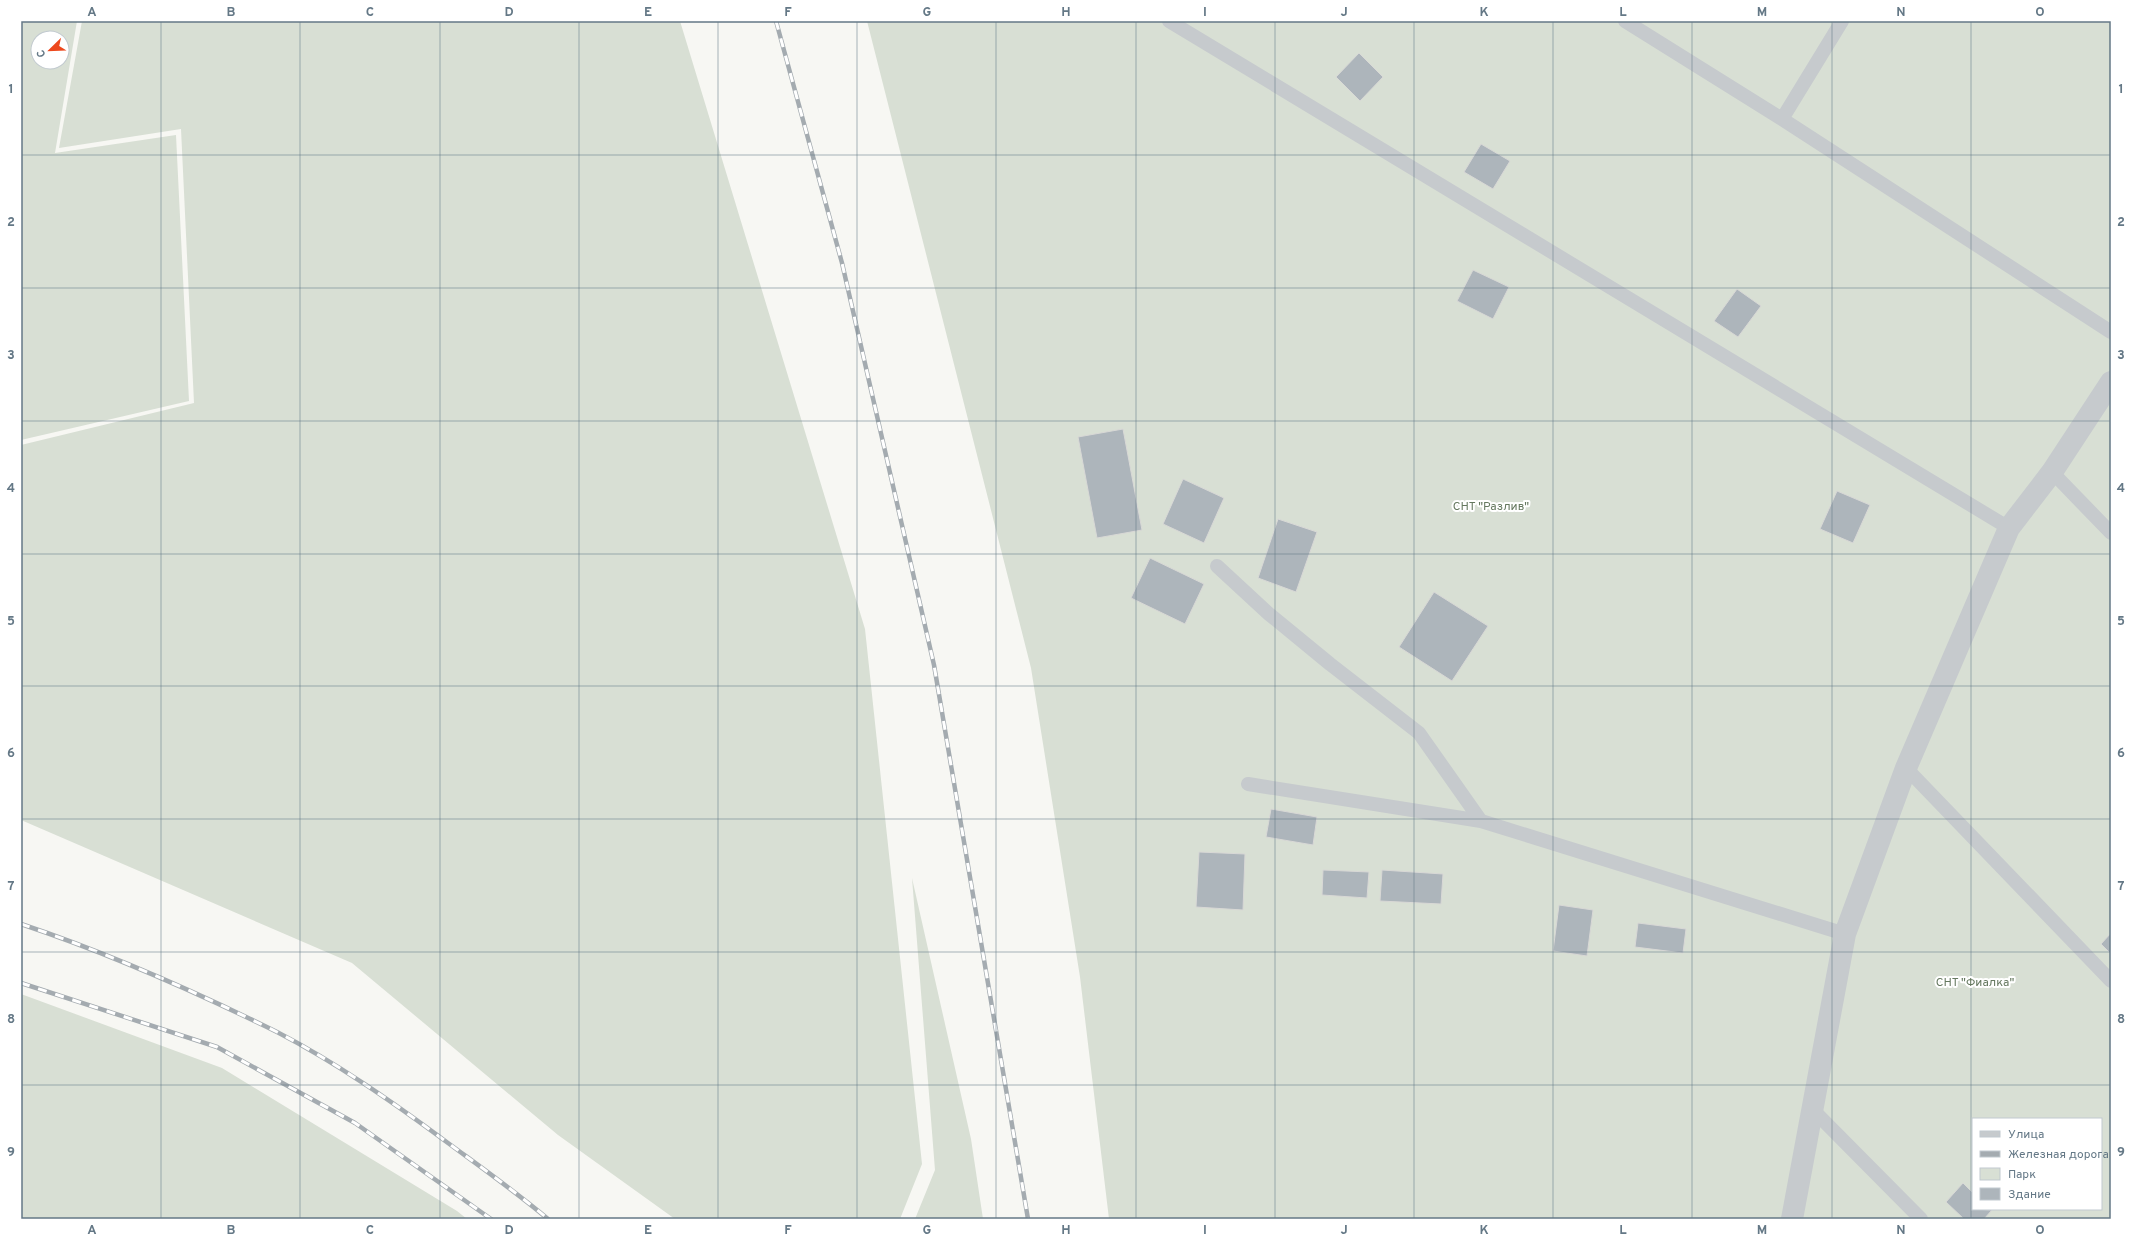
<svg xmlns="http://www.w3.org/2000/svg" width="2132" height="1240" font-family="Overpass,sans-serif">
<rect width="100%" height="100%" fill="#f7f7f3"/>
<path fill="#d8dfd4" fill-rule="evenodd" d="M 21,21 L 77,21 L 55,153 L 176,135 L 189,401 L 21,440 ZM 38,38 L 62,38 L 62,62 L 38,62 Z
M 82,21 L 680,21 L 865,629 L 922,1164 L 900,1219 L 675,1219 L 558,1135 L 352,963 L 21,820 L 21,445 L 194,403 L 181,129 L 59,148 Z
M 867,21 L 2111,21 L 2111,1219 L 1109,1219 L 1080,977 L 1031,668 ZM 1973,1119 L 2101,1119 L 2101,1209 L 1973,1209 Z
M 912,878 L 971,1139 L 983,1219 L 915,1219 L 935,1170 Z
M 21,994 L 222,1068 L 457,1211 L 467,1219 L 21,1219 Z"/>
<path fill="#adb5bb" stroke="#d8d8d6" d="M 1359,53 L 1383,77 L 1360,101 L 1336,77 Z
M 1481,144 L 1510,161 L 1493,189 L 1464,172 Z
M 1473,270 L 1509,287 L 1493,319 L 1457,301 Z
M 1737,289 L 1761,306 L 1738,337 L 1714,321 Z
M 1123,429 L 1142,530 L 1097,538 L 1078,437 Z
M 1183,479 L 1224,498 L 1204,543 L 1163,524 Z
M 1837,491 L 1870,505 L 1853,543 L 1820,529 Z
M 1278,519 L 1317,532 L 1296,592 L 1258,578 Z
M 1150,558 L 1204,584 L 1185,624 L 1131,598 Z
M 1434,592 L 1488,626 L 1452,681 L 1399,647 Z
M 1271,809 L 1317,817 L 1313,845 L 1266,837 Z
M 1199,852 L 1245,854 L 1243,910 L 1196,907 Z
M 1323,870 L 1369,872 L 1367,898 L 1322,895 Z
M 1382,870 L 1443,874 L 1441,904 L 1380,901 Z
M 1559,905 L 1593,910 L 1587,956 L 1553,951 Z
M 1638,923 L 1686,929 L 1683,953 L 1635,947 Z
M 2111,933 L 2111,954 L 2101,944 Z
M 1963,1183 L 1973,1193 L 1973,1209 L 1992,1210 L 1984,1219 L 1964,1219 L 1946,1202 Z"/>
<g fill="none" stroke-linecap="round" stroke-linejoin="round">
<path stroke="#c6cacd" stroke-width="14" d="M 1169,21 L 2009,528
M 1625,21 L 1782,119 L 2111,332
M 1782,119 L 1842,21
M 2052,472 L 2111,533
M 1217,566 L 1269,614 L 1330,664 L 1419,733 L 1481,821
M 1906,768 L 2111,981
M 1248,784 L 1481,821 L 1845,934
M 1814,1111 L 1921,1219"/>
<path stroke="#c6cacd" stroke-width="22" d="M 1792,1219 L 1845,934 L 1906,768 L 2009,528 L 2052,472 L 2111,382"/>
<defs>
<path id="rail" d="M 776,21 L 842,263 L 934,665 L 1028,1219
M 21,924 C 108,953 194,991 277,1032 C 337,1063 394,1103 448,1143 C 482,1168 516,1192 548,1219
M 21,983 L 217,1047 L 355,1123 L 491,1219"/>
</defs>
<use href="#rail" stroke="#a4abb0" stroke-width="4.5"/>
<use href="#rail" stroke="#fff" stroke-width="3" stroke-dasharray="9" stroke-linecap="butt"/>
</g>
<path fill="none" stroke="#647886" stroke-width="1" stroke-opacity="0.55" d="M 161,21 L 161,1219M 300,21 L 300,1219M 440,21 L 440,1219M 579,21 L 579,1219M 718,21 L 718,1219M 857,21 L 857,1219M 996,21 L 996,1219M 1136,21 L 1136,1219M 1275,21 L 1275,1219M 1414,21 L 1414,1219M 1553,21 L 1553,1219M 1692,21 L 1692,1219M 1832,21 L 1832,1219M 1971,21 L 1971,1219M 21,155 L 2111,155M 21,288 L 2111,288M 21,421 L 2111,421M 21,554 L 2111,554M 21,686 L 2111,686M 21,819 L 2111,819M 21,952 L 2111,952M 21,1085 L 2111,1085"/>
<g text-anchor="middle" stroke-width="4" stroke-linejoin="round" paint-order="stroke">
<g font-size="12" fill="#65785f" stroke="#fff">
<text x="1491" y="510">СНТ "Разлив"</text>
<text x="1975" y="986">СНТ "Фиалка"</text>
</g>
</g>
<rect width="2132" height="1240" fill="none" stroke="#ffffff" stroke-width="44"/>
<rect x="1972" y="1118" width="130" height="92" fill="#ffffff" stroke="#c1c9cf"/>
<rect x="1980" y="1131" width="20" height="6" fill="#c6cacd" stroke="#c1c9cf"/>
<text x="2008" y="1138" font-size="12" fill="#647886">Улица</text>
<rect x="1980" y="1151" width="20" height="6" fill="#a4abb0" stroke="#c1c9cf"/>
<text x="2008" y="1158" font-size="12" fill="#647886">Железная дорога</text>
<rect x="1980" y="1168" width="20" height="12" fill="#d8dfd4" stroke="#c1c9cf"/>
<text x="2008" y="1178" font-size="12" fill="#647886">Парк</text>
<rect x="1980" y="1188" width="20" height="12" fill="#adb5bb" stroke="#c1c9cf"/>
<text x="2008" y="1198" font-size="12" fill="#647886">Здание</text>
<g transform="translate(50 50) rotate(247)"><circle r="19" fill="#ffffff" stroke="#c1c9cf"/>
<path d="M0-3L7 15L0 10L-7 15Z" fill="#ed481d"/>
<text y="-6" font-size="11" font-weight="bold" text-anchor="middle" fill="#647886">С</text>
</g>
<rect x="22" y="22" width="2088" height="1196" fill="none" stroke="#647886" stroke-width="1.5"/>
<g font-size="13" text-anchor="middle" font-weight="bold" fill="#647886">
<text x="92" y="16">A</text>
<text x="231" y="16">B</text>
<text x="370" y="16">C</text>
<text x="509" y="16">D</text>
<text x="648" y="16">E</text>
<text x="788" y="16">F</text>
<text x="927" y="16">G</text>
<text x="1066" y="16">H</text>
<text x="1205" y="16">I</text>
<text x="1344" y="16">J</text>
<text x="1484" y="16">K</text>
<text x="1623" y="16">L</text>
<text x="1762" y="16">M</text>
<text x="1901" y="16">N</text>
<text x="2040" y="16">O</text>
<text x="11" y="93">1</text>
<text x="2121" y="93">1</text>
<text x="11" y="226">2</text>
<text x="2121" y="226">2</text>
<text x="11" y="359">3</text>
<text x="2121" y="359">3</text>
<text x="11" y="492">4</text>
<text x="2121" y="492">4</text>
<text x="11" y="625">5</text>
<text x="2121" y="625">5</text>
<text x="11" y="757">6</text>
<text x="2121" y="757">6</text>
<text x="11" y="890">7</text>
<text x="2121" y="890">7</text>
<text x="11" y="1023">8</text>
<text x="2121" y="1023">8</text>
<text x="11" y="1156">9</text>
<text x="2121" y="1156">9</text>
<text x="92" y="1234">A</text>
<text x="231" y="1234">B</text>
<text x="370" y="1234">C</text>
<text x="509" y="1234">D</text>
<text x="648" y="1234">E</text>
<text x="788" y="1234">F</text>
<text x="927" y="1234">G</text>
<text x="1066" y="1234">H</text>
<text x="1205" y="1234">I</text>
<text x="1344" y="1234">J</text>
<text x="1484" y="1234">K</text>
<text x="1623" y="1234">L</text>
<text x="1762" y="1234">M</text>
<text x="1901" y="1234">N</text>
<text x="2040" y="1234">O</text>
</g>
</svg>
